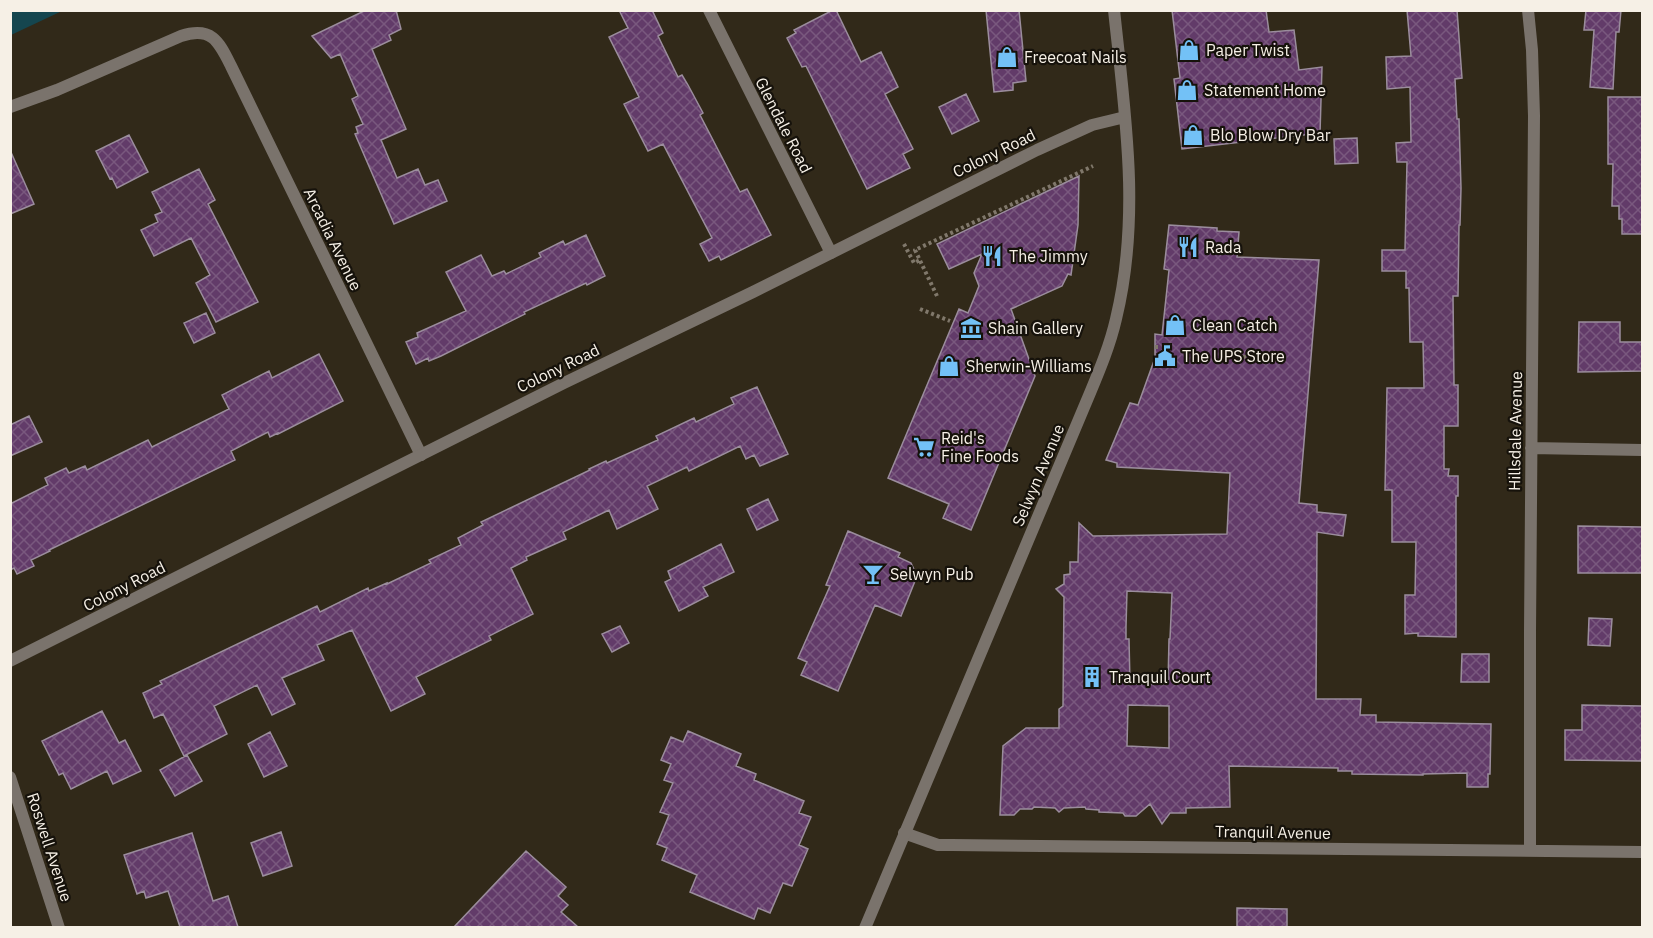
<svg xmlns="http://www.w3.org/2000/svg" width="1653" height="938" font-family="'IBM Plex Sans',sans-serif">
<defs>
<pattern id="building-cross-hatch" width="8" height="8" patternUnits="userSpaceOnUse" patternTransform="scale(1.5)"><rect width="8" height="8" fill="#623b69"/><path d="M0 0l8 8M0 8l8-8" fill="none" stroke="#79587e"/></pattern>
</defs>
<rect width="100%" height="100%" fill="#312919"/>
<path fill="#15464f" d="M 11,10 L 62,10 L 62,11 L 11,35 Z"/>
<path fill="url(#building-cross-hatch)" stroke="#9b8d9d" stroke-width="1.5" fill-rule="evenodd" d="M 366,10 L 396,10 L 401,29 L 389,35 L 391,40 L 372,49 L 406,129 L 381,140 L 397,178 L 418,169 L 425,185 L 438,180 L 447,201 L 394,224 L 355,134 L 358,133 L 356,127 L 363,124 L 352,99 L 358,96 L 340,54 L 331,58 L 312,36 Z
M 619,10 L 652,10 L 663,33 L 658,36 L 678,77 L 682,75 L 688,85 L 703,113 L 700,115 L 740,192 L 747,189 L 771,235 L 721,260 L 719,256 L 709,261 L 700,244 L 712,238 L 663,144 L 648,151 L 624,104 L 639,97 L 609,37 L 628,28 Z
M 833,10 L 836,10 L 861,62 L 881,52 L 898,87 L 885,94 L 913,149 L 903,154 L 910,168 L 867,189 L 806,66 L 802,67 L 787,38 L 796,33 L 794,30 Z
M 986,10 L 1019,10 L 1026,81 L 1013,83 L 1013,90 L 994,92 Z
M 1172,10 L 1266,10 L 1269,32 L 1294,30 L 1299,70 L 1322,67 L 1320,133 L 1182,149 L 1174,79 L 1180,78 Z
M 1407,10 L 1457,10 L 1462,78 L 1455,79 L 1457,119 L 1459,119 L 1461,188 L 1460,225 L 1459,225 L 1458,296 L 1453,296 L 1454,385 L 1458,385 L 1458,426 L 1444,426 L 1444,469 L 1449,469 L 1448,476 L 1458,476 L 1458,496 L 1456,496 L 1456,637 L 1418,636 L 1418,633 L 1405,634 L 1405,595 L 1415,595 L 1416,542 L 1392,542 L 1392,490 L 1385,490 L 1387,388 L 1424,388 L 1423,342 L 1410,342 L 1409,288 L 1406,288 L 1406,271 L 1382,271 L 1382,250 L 1405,250 L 1407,162 L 1397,162 L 1396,143 L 1411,142 L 1410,87 L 1387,89 L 1386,57 L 1411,56 Z
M 1586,10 L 1621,10 L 1619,32 L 1616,32 L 1613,89 L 1590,87 L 1594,30 L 1584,30 Z
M 966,94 L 979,121 L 952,134 L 939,107 Z
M 1608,97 L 1642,97 L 1642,234 L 1622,234 L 1622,219 L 1619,219 L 1619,206 L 1612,206 L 1613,164 L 1608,164 Z
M 129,135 L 148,172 L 117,188 L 112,178 L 110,179 L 96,151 Z
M 1357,138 L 1358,163 L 1335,164 L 1334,139 Z
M 10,150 L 34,204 L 10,214 Z
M 199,169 L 215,200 L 208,204 L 258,302 L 216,322 L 196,283 L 210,275 L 191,238 L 154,256 L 141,230 L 158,222 L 155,215 L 162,212 L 152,192 Z
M 1079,176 L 1078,225 L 1071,275 L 1068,274 L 1062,286 L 1011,309 L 1035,376 L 971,530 L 943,518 L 949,504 L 888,478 L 959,309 L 968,313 L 979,286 L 974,273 L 982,254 L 949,269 L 937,244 Z
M 1169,225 L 1217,228 L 1217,231 L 1239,232 L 1237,257 L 1319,260 L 1299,503 L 1317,505 L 1317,512 L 1346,515 L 1343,536 L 1317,532 L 1316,699 L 1361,699 L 1360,715 L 1376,715 L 1376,722 L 1491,724 L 1490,774 L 1488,774 L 1488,787 L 1467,787 L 1467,773 L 1423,774 L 1423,775 L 1352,774 L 1352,771 L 1338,771 L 1338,768 L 1229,766 L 1230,807 L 1186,808 L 1186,813 L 1170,813 L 1162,824 L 1150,804 L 1136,816 L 1125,816 L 1123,813 L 1099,812 L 1099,810 L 1086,809 L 1085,807 L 1064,808 L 1059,812 L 1055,808 L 1034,807 L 1032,809 L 1020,809 L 1014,815 L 1000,815 L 1003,746 L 1026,728 L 1059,728 L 1059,709 L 1063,706 L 1064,597 L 1056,589 L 1064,584 L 1064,575 L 1070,574 L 1070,562 L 1078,562 L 1079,523 L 1093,536 L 1227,534 L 1230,473 L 1117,467 L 1117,463 L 1106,460 L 1130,403 L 1138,405 L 1155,358 L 1155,334 L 1162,335 L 1169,270 L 1164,269 ZM 1127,591 L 1172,593 L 1170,639 L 1169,639 L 1168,684 L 1130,684 L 1129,639 L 1126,639 L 1126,627 ZM 1128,705 L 1169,706 L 1169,748 L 1127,746 Z
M 586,235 L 605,276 L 587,285 L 586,283 L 524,312 L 525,314 L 441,356 L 429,361 L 428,358 L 416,364 L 406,342 L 418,337 L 417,333 L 466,311 L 446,272 L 481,255 L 492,276 L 504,271 L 506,274 L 541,257 L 539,253 L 563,241 L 565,245 Z
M 206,313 L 215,333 L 194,343 L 184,323 Z
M 1579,322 L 1620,322 L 1620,342 L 1642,342 L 1642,371 L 1578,372 Z
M 319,354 L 343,401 L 278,434 L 278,433 L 270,437 L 268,432 L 231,451 L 235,460 L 49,550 L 50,551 L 31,560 L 34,566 L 17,574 L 14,568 L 10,570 L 10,504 L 48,485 L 45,478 L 66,468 L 69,473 L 85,466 L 87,470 L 148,440 L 152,447 L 229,409 L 222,395 L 269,371 L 272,378 Z
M 757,387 L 788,454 L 760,466 L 754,455 L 746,459 L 740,446 L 689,471 L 687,467 L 647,486 L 658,509 L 617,529 L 609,510 L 563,532 L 566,539 L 526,557 L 527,560 L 511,568 L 533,614 L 489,636 L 491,640 L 416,677 L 425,694 L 391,711 L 352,630 L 317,645 L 324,660 L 282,678 L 295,704 L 272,715 L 257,685 L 214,706 L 227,734 L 184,756 L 163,714 L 154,718 L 143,693 L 162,684 L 160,681 L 317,606 L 320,612 L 368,588 L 369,591 L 387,583 L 387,584 L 431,563 L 429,560 L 461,545 L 458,538 L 483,525 L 481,522 L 590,470 L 589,469 L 606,461 L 607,463 L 658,440 L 656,436 L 694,418 L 696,422 L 734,404 L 731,398 Z
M 29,416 L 42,442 L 10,456 L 10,425 Z
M 768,499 L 778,520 L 757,530 L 747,509 Z
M 1578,526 L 1642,527 L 1642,573 L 1578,573 Z
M 848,531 L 900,553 L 898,557 L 911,563 L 917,576 L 901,616 L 875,605 L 838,691 L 801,675 L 807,662 L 798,658 L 830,586 L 826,585 Z
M 721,544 L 734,572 L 703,587 L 708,596 L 679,611 L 665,582 L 671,579 L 668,571 Z
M 1589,618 L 1612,619 L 1610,646 L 1588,645 Z
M 620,626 L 629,643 L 612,652 L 602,634 Z
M 1462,654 L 1489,654 L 1489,682 L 1461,682 Z
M 1582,705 L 1642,706 L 1642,761 L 1565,760 L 1565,730 L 1582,730 Z
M 102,711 L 119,743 L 125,740 L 141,771 L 113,784 L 107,771 L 71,789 L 63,773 L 59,775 L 42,741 Z
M 688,731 L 741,754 L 736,766 L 756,774 L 754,780 L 804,801 L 799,813 L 811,817 L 799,845 L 808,849 L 792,886 L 783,883 L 770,913 L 758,908 L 754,919 L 690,892 L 697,875 L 662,860 L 667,848 L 657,844 L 669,815 L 660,812 L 673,783 L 664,780 L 671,764 L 661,760 L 671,737 L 683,742 Z
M 270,732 L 287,766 L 264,777 L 248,744 Z
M 187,755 L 202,781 L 175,796 L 160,770 Z
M 281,832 L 292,866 L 263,876 L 251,843 Z
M 192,833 L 213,901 L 228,896 L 238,927 L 180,927 L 168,891 L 146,898 L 144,891 L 137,894 L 124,855 Z
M 526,851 L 566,887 L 558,896 L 568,905 L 561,912 L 578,927 L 454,927 Z
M 1237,908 L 1287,909 L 1287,927 L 1237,927 Z"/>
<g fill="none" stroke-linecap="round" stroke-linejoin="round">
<path stroke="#80786b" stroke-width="4" stroke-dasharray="3 3" stroke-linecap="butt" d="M 904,244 L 914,263 L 920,260
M 937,296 L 915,250 L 1093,166
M 920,309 L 950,321
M 1155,347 L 1158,347
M 1225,350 L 1238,351
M 1237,356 L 1276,360"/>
<path stroke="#7a736c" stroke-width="12" d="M 709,10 L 831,253
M 1528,10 L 1532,50 L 1534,116 L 1530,632 L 1530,851
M 10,107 L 57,90 L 181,36 C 212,26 219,42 231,66 L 421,455
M 1531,448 L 1642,450
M 10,777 L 59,928
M 904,833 L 938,845 L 952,845 L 1642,852"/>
<path stroke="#7a736c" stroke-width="12" d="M 10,661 L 564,383 L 753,292 L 1037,150 L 1092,125 L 1125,117
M 865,928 L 1090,393 C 1100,369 1110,345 1116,319 C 1141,216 1125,114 1114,10"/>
</g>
<defs>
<symbol id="shop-bare" viewBox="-9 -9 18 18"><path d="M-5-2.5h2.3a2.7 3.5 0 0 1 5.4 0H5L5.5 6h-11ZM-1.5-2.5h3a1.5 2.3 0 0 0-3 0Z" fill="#73c1f6" stroke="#16120b" stroke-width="2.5" paint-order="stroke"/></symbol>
<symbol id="restaurant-bare" viewBox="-9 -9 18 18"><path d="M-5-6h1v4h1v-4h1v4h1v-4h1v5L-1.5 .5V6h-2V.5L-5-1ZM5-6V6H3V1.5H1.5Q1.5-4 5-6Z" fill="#73c1f6" stroke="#16120b" stroke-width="2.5" paint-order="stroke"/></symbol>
<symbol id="museum-bare" viewBox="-9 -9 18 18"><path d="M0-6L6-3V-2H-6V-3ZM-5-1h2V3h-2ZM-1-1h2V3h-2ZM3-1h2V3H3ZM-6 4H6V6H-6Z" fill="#73c1f6" stroke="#16120b" stroke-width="2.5" paint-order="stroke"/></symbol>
<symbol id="civic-bare" viewBox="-9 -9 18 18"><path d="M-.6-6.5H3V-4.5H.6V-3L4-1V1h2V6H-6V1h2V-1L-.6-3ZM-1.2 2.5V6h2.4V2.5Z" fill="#73c1f6" stroke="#16120b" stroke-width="2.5" paint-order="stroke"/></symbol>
<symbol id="supermarket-bare" viewBox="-9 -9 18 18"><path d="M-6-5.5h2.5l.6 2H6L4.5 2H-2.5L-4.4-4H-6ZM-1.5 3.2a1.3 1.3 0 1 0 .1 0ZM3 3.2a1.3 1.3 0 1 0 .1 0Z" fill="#73c1f6" stroke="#16120b" stroke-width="2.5" paint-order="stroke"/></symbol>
<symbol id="bar-bare" viewBox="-9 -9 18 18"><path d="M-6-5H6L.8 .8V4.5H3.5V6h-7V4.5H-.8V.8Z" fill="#73c1f6" stroke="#16120b" stroke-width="2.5" paint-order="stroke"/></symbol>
<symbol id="building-bare" viewBox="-9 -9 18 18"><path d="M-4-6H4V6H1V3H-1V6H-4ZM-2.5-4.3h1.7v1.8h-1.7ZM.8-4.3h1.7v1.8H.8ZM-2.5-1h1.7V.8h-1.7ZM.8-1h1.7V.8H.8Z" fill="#73c1f6" stroke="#16120b" stroke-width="2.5" paint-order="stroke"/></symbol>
</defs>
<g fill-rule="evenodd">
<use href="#shop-bare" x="1174" y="35" width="30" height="30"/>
<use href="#shop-bare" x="992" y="42" width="30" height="30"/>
<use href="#shop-bare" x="1172" y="75" width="30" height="30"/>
<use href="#shop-bare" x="1178" y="120" width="30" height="30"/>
<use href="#restaurant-bare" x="1173" y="232" width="30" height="30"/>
<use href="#restaurant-bare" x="977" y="241" width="30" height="30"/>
<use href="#shop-bare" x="1160" y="310" width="30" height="30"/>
<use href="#museum-bare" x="956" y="313" width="30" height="30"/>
<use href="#civic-bare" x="1150" y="341" width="30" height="30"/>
<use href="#shop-bare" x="934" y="351" width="30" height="30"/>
<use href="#supermarket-bare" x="909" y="432" width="30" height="30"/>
<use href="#bar-bare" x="858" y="559" width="30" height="30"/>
<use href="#building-bare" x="1077" y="662" width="30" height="30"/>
</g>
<g text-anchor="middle" stroke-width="4.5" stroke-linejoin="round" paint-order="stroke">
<g font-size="16" fill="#f6f0e6" stroke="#16120b" text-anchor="start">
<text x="1206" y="56">Paper Twist</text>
<text x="1024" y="63">Freecoat Nails</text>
<text x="1204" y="96">Statement Home</text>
<text x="1210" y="141">Blo Blow Dry Bar</text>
<text x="1205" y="253">Rada</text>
<text x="1009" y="262">The Jimmy</text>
<text x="1192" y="331">Clean Catch</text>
<text x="988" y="334">Shain Gallery</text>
<text x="1182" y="362">The UPS Store</text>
<text x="966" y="372">Sherwin-Williams</text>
<text x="941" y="444">Reid's<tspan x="941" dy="18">Fine Foods</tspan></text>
<text x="890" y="580">Selwyn Pub</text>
<text x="1109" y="683">Tranquil Court</text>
</g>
<g font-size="16" fill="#f6f0e6" stroke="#16120b">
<text transform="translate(784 125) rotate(63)" y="6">Glendale Road</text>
<text transform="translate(994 153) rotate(-26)" y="6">Colony Road</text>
<text transform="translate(333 239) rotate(64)" y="6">Arcadia Avenue</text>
<text transform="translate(558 368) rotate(-26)" y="6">Colony Road</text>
<text transform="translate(1515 431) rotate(-89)" y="6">Hillsdale Avenue</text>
<text transform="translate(1038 475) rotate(-67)" y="6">Selwyn Avenue</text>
<text transform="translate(124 586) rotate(-27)" y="6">Colony Road</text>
<text transform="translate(1273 832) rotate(1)" y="6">Tranquil Avenue</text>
<text transform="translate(50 847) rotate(72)" y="6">Roswell Avenue</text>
</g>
</g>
<rect width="1653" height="938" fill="none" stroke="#f6f0e6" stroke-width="24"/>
</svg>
